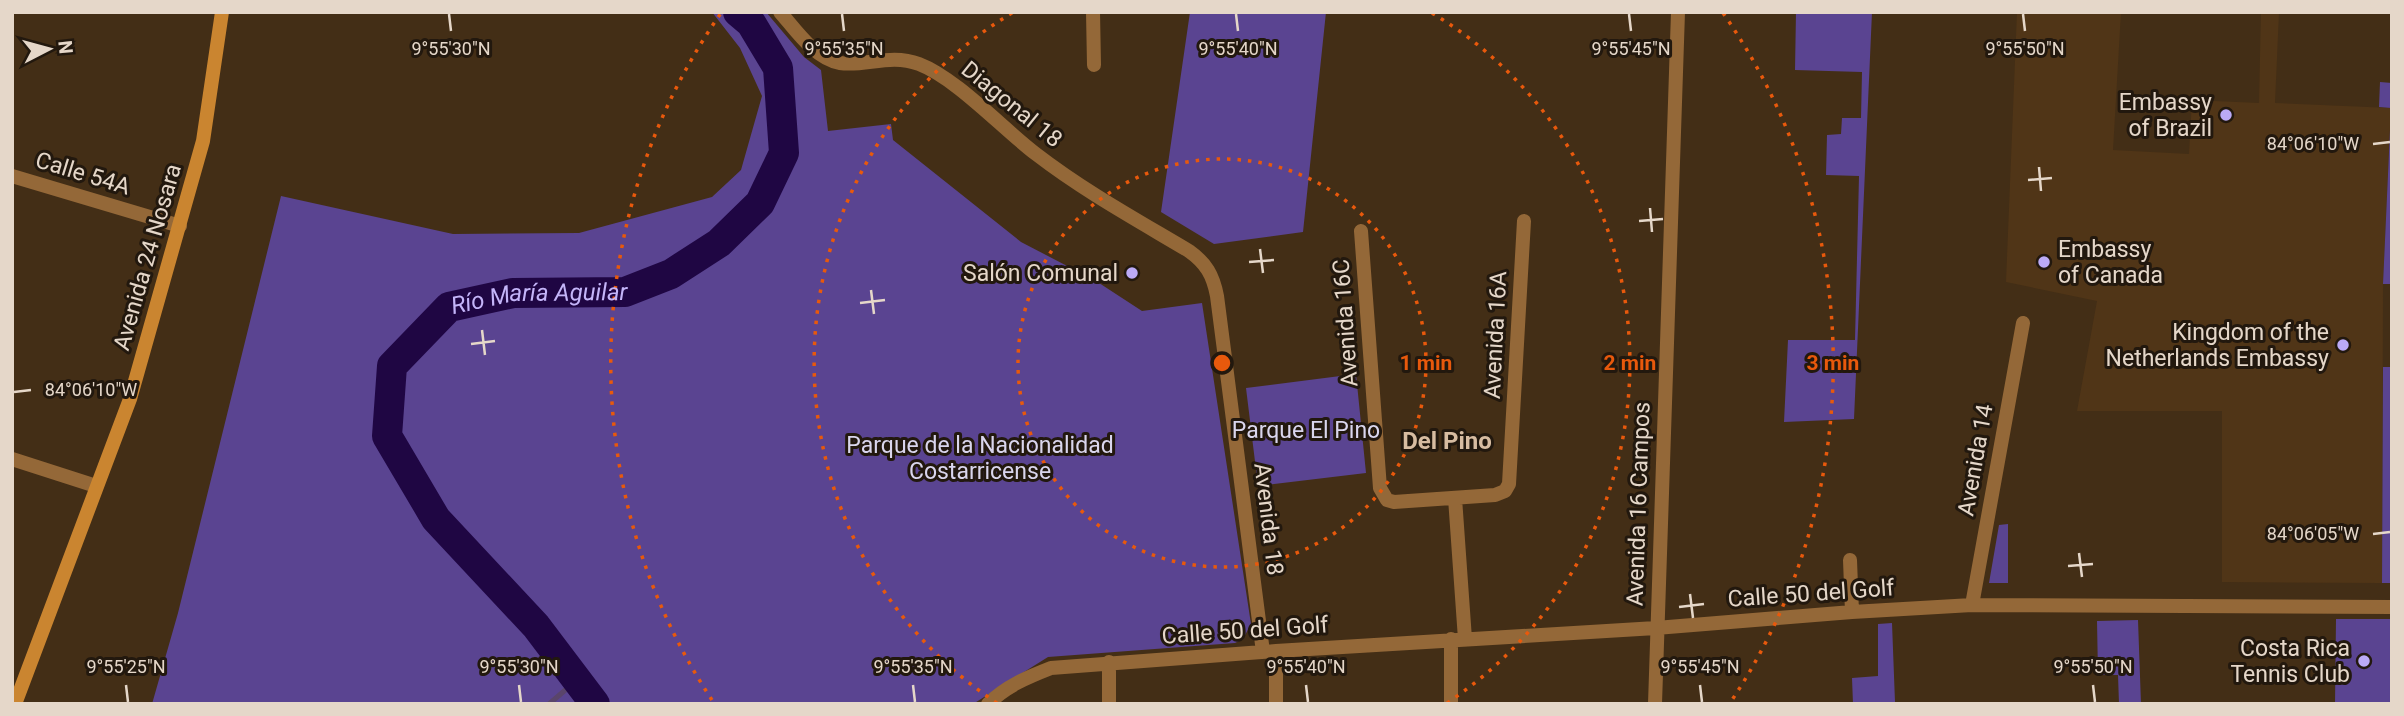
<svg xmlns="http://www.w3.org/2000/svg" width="2404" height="716" font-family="Roboto,sans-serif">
<rect width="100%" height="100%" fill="#432e16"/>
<path fill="#503517" d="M 2017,12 L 2121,12 L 2113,150 L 2189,154 L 2192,100 L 2259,103 L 2261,12 L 2279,12 L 2275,103 L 2391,108 L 2383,284 L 2382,583 L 2222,582 L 2222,411 L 2077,411 L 2097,301 L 2006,282 Z"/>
<path fill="#5a4491" d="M 712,12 L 766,12 L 804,57 L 821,70 L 828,131 L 891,124 L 893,140 L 1021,242 L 1096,281 L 1142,311 L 1202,303 L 1251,624 L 1243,639 L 1235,643 L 1048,657 L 973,704 L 152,704 L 178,613 L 281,196 L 453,234 L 579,233 L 712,197 L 741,170 L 762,96 L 740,48 Z
M 1190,12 L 1326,12 L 1303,232 L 1214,244 L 1161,212 Z
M 1796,12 L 1872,12 L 1854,419 L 1784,422 L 1788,340 L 1855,340 L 1859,176 L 1826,175 L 1827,135 L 1841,134 L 1842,118 L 1861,118 L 1862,72 L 1795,70 Z
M 2380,82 L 2392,83 L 2392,284 L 2383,284 L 2391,108 L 2379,107 Z
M 2383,367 L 2392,367 L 2392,583 L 2382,583 Z
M 1356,374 L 1366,473 L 1258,486 L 1246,388 Z
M 2008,524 L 2008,583 L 1989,583 L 1999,525 Z
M 2336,619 L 2392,619 L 2392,704 L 2335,704 Z
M 2138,620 L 2141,704 L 2119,704 L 2118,675 L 2098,675 L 2097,621 Z
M 1892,623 L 1895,702 L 2065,704 L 1853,704 L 1852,678 L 1878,676 L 1878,624 Z"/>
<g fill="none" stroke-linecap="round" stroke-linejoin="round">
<path stroke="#5a456b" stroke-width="5" d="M 549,704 L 577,680"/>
<path stroke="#1f0643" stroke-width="30" id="s1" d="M 595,704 L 536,626 L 436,519 L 387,436 L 392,366 L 449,307 L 513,293 L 625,292 L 671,274 L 719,243 L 760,203 L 784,153 L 778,68 L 751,23 L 738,12"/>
<path stroke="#946838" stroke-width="14" d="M 780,12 C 795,29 815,59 840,63 C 865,67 890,53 919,64 C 956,78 1003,129 1036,154 C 1084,191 1137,220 1189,251 C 1206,263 1213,275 1217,296 L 1263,652
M 1093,12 L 1094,65
M 12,176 L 180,226
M 1361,231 L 1380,488 L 1387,500 L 1394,502 L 1495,495 L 1505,491 L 1509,484 L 1524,221
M 12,459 L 96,486
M 1455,498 L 1465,639
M 1850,560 L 1852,612
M 1972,605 L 2023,323
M 1109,662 L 1109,704
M 988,704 C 1006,686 1028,677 1051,668 L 1276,651 L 1656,628 L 1852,612 L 1972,605 L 2392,607
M 1276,704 L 1276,651
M 1451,704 L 1451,639
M 1655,704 L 1678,12"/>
<path stroke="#ca8530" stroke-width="14" d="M 15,704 L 130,399 L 203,141 L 222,12"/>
</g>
<path fill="none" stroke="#e5d7c9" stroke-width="2.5" d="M 449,14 L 451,31M 842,14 L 844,31M 1236,14 L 1238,31M 1629,14 L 1631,31M 2023,14 L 2025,31M 2373,144 L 2390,142M 2039,167 L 2041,191M 2028,180 L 2052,178M 1650,208 L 1652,232M 1639,221 L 1663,219M 1260,249 L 1263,273M 1249,262 L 1274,260M 871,290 L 874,314M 860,303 L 885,300M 482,330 L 485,355M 471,344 L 495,341M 14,392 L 31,390M 2373,534 L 2390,532M 2079,553 L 2082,577M 2068,566 L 2093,564M 1690,594 L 1693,618M 1679,607 L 1704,604M 126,685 L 128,702M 519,685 L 521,702M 913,685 L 915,702M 1306,685 L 1308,702M 1700,685 L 1702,702M 2093,685 L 2095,702"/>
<g fill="none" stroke="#e8590c" stroke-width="3.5" stroke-dasharray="3.5 7">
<circle cx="1222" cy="363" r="204"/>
<path d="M997 703A408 408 0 0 1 1012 13M1432 13A408 408 0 0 1 1447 703"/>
<path d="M712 700A611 611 0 0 1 721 13M1723 13A611 611 0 0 1 1732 700"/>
</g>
<g fill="#bbaaf6" stroke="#22180e" stroke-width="2.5">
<circle cx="2226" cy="115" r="7"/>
<circle cx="2044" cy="262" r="7"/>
<circle cx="1132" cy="273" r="7"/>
<circle cx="2343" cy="345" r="7"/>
<circle cx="2364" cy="661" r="7"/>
</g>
<g text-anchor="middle" stroke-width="6" stroke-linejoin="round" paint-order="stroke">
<g font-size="23" fill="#e5d7c9" stroke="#22180e" text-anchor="end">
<text x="2212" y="110">Embassy<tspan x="2212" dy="26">of Brazil</tspan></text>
<text x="2058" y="257" text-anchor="start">Embassy<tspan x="2058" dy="26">of Canada</tspan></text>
<text x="1118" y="281">Salón Comunal</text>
<text x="2329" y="340">Kingdom of the<tspan x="2329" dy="26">Netherlands Embassy</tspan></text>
<text x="2350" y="656">Costa Rica<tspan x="2350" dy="26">Tennis Club</tspan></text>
</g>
<g font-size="23" fill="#e5d7c9" stroke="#22180e">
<text transform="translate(1012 104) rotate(39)" y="8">Diagonal 18</text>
<text transform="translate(83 173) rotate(17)" y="8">Calle 54A</text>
<text transform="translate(147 257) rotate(-74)" y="8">Avenida 24 Nosara</text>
<text transform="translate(1345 323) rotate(-94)" y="8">Avenida 16C</text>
<text transform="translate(1495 335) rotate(-87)" y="8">Avenida 16A</text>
<text transform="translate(1975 460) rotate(-80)" y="8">Avenida 14</text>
<text transform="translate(1638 504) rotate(-88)" y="8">Avenida 16 Campos</text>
<text transform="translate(1269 519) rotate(83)" y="8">Avenida 18</text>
<text transform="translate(1811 593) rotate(-4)" y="8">Calle 50 del Golf</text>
<text transform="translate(1245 630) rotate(-4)" y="8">Calle 50 del Golf</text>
</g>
<g font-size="23" fill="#dad6ed" stroke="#22180e">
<text x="1306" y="438">Parque El Pino</text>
<text x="980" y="453">Parque de la Nacionalidad<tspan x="980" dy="26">Costarricense</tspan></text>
</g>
<g font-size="24" font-style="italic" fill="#c4b5f9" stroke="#22180e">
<text dy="8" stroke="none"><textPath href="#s1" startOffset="584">Río María Aguilar</textPath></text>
</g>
<g font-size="24" font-weight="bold" fill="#d7bca1" stroke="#22180e">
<text x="1447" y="449">Del Pino</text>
</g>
</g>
<g font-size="18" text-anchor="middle" fill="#e5d7c9" stroke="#22180e" stroke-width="6" stroke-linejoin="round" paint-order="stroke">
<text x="451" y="55">9°55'30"N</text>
<text x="844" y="55">9°55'35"N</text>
<text x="1238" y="55">9°55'40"N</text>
<text x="1631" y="55">9°55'45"N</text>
<text x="2025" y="55">9°55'50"N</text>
<text x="2313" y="150">84°06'10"W</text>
<text x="91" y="396">84°06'10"W</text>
<text x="2313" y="540">84°06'05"W</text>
<text x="126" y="673">9°55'25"N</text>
<text x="519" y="673">9°55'30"N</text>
<text x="913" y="673">9°55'35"N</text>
<text x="1306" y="673">9°55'40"N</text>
<text x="1700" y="673">9°55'45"N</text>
<text x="2093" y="673">9°55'50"N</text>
</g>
<circle cx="1222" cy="363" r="10" fill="#e8590c" stroke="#22180e" stroke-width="3.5"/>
<g font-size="21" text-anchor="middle" font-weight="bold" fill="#e8590c" stroke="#22180e" stroke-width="6" stroke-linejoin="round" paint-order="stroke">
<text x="1426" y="370">1 min</text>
<text x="1630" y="370">2 min</text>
<text x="1833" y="370">3 min</text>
</g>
<rect width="2404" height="716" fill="none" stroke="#e5d7c9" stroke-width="28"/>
<g transform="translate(49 49) rotate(84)" stroke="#22180e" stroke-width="5" paint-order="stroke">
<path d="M0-5L12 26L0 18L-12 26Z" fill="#e5d7c9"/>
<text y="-10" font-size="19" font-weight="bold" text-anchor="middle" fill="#e5d7c9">N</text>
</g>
</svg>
